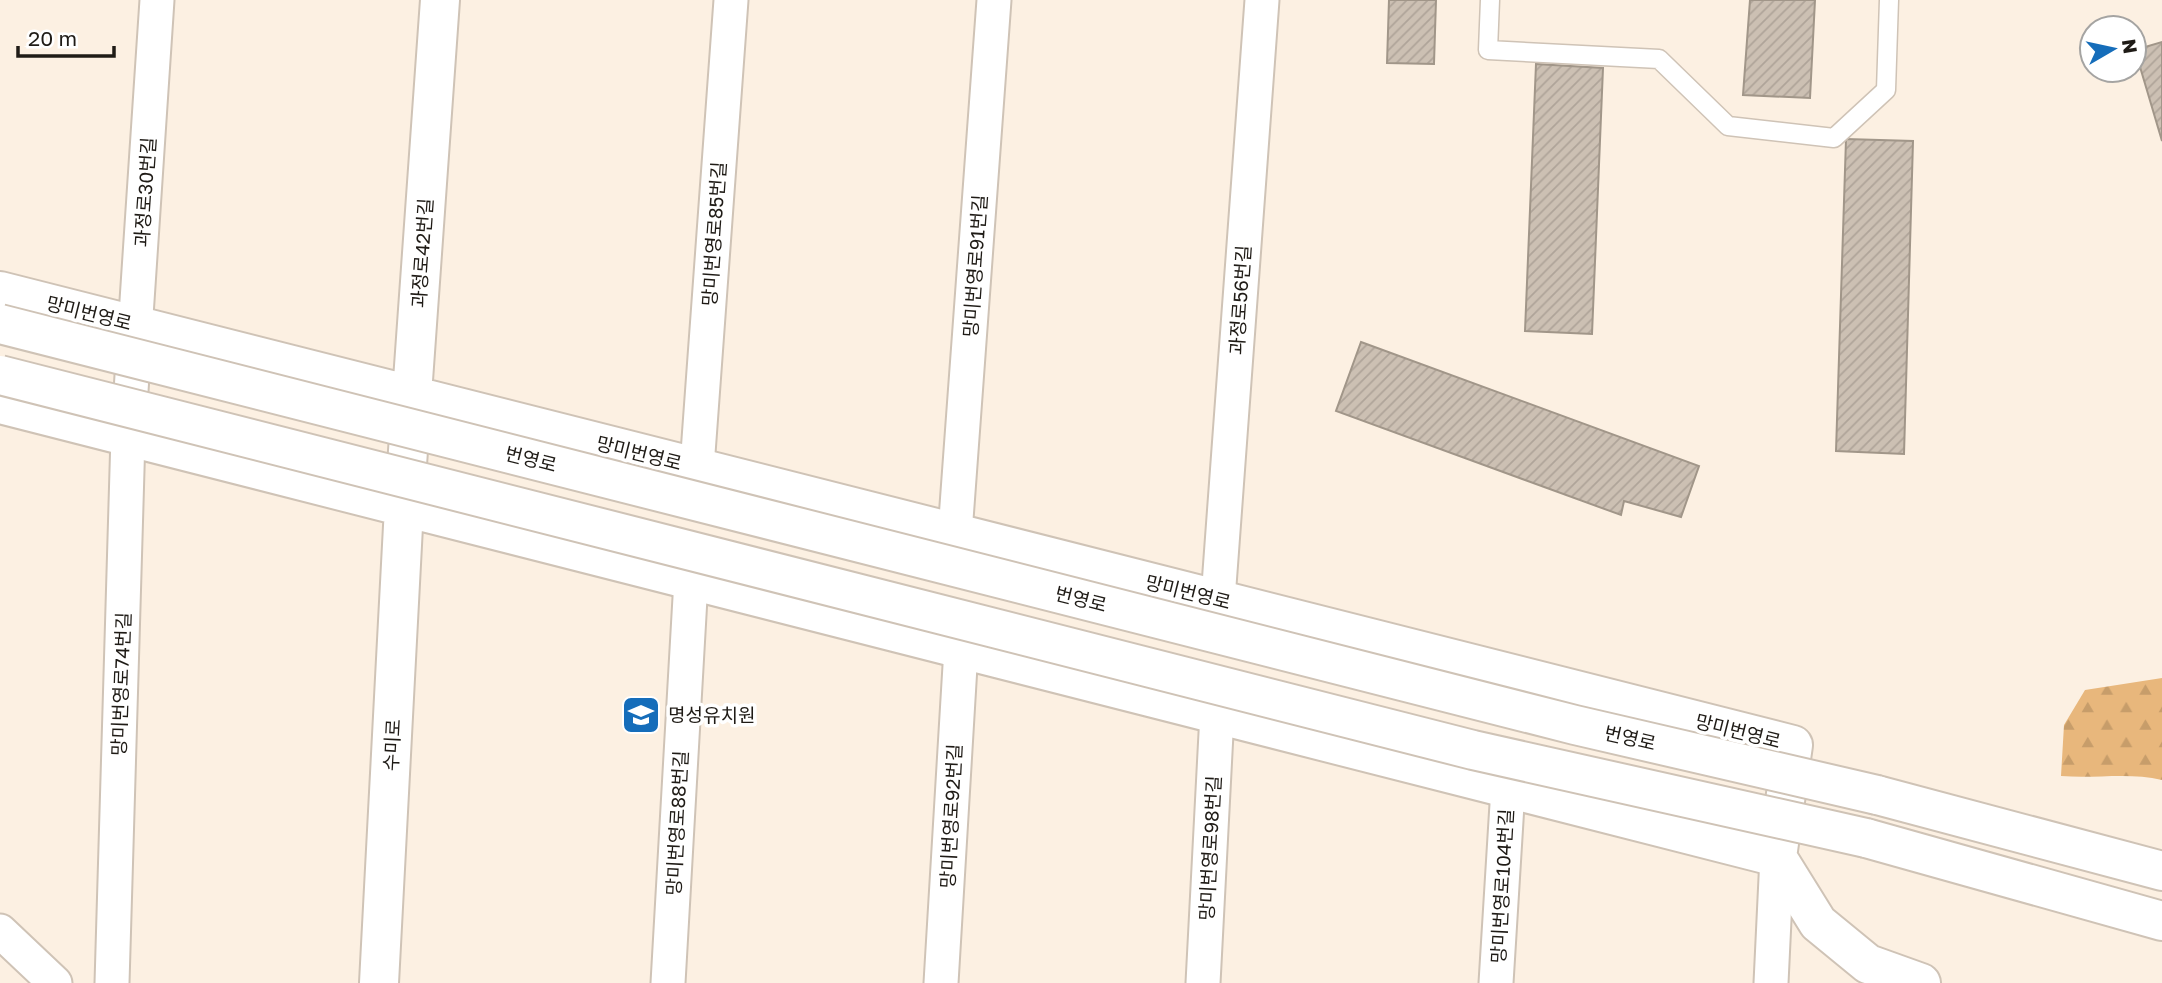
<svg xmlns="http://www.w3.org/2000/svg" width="2162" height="983" font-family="'Golos Text','Noto Sans KR',sans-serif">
<defs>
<pattern id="forest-firs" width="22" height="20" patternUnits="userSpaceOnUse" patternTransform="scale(1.75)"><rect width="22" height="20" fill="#e8b77c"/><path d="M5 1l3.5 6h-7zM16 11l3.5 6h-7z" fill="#c79d6a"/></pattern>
<pattern id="building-hatch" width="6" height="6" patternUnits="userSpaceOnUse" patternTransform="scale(1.75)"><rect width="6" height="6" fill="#ccc0b3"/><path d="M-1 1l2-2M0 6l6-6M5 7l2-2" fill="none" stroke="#afa499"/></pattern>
</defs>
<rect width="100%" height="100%" fill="#fcf0e2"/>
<path fill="url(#forest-firs)" d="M 2162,678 L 2162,780 C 2129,772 2095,779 2061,776 L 2064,725 L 2085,690 Z"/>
<path fill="url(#building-hatch)" stroke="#a19689" stroke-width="2" d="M 1389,0 L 1436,0 L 1434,64 L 1387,63 Z
M 1750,0 L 1815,0 L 1810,98 L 1743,95 Z
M 2162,42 L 2162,141 L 2135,50 Z
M 1536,64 L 1603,68 L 1592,334 L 1525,331 Z
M 1846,139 L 1913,141 L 1904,454 L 1836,451 Z
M 1361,342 L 1699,466 L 1681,517 L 1624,501 L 1621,515 L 1336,411 Z"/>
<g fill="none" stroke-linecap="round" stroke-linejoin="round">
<defs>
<path id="service" d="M 1490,0 L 1488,50 L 1659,59 L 1728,126 L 1834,138 L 1886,90 L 1889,0"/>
<path id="minor" d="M 697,467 L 731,0
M 955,533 L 994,0
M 1218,599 L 1262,0
M 0,931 L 55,983
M 112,983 L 128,436 L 157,0
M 668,983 L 691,580
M 941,983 L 961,649
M 1203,983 L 1217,714
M 1496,983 L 1508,788
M 1771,983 L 1777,857"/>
<path id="tertiary" d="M 0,291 L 1793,745 L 1777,857
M 0,404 L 1777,857
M 1777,857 L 1818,923 L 1868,964 L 1921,983
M 379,983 L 404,507 L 440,0"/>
<path id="trunk" d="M 1877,795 L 2162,871
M 1866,838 L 2162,921"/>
</defs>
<use href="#service" stroke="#cfc3b6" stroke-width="21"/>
<use href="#minor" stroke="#cfc3b6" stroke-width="37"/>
<use href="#tertiary" stroke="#cfc3b6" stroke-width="42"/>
<use href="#trunk" stroke="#cfc3b6" stroke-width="42"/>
<use href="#service" stroke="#fff" stroke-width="18"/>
<use href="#minor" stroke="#fff" stroke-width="33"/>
<use href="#tertiary" stroke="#fff" stroke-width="38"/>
<use href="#trunk" stroke="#fff" stroke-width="38"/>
<defs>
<path id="trunk-bridge" d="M 0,324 L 1575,725 L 1877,795
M 0,375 L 1473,750 L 1866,838"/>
</defs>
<use href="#trunk-bridge" stroke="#cfc3b6" stroke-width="42" stroke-linecap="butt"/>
<use href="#trunk-bridge" stroke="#fff" stroke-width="38"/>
</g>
<defs>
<symbol id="school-square" viewBox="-11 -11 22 22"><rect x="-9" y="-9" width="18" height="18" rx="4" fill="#156dba" stroke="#fff"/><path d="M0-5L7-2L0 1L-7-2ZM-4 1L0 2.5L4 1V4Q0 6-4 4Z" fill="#fff"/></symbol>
</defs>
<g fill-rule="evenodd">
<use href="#school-square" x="619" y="693" width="44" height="44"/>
</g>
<g text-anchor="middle" stroke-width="7" stroke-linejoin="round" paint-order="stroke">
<g font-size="19" fill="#1f1b16" stroke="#fff">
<text transform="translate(145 192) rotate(-86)" y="7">과정로30번길</text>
<text transform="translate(714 234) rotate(-86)" y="7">망미번영로85번길</text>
<text transform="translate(422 253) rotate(-86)" y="7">과정로42번길</text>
<text transform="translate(975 266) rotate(-86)" y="7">망미번영로91번길</text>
<text transform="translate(1240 300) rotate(-86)" y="7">과정로56번길</text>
<text transform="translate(89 313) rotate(14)" y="7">망미번영로</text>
<text transform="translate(639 453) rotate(14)" y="7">망미번영로</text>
<text transform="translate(531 459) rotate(14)" y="7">번영로</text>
<text transform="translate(1188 592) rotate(14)" y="7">망미번영로</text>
<text transform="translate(1081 599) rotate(14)" y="7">번영로</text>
<text transform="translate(121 684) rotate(-88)" y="7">망미번영로74번길</text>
<text transform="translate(1738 731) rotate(14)" y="7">망미번영로</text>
<text transform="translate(1630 738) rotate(13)" y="7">번영로</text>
<text transform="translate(392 745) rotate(-87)" y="7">수미로</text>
<text transform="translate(951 816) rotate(-87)" y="7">망미번영로92번길</text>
<text transform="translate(677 823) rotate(-87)" y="7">망미번영로88번길</text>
<text transform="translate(1210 848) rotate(-87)" y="7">망미번영로98번길</text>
<text transform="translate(1502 886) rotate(-87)" y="7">망미번영로104번길</text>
</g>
<g font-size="19" fill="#1f1b16" stroke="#fff" text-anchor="start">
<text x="668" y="722">명성유치원</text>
</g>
</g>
<g transform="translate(2113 49) rotate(81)"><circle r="33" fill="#ffffff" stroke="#a5a4a2" stroke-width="2"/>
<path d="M0-5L12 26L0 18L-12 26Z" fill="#156dba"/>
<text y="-10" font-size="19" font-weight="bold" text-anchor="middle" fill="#1f1b16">N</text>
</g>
<path d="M18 46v10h96v-10" fill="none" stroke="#1f1b16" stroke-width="3.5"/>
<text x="28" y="46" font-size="21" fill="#1f1b16" stroke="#ffffff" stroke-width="5" paint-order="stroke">20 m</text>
</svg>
